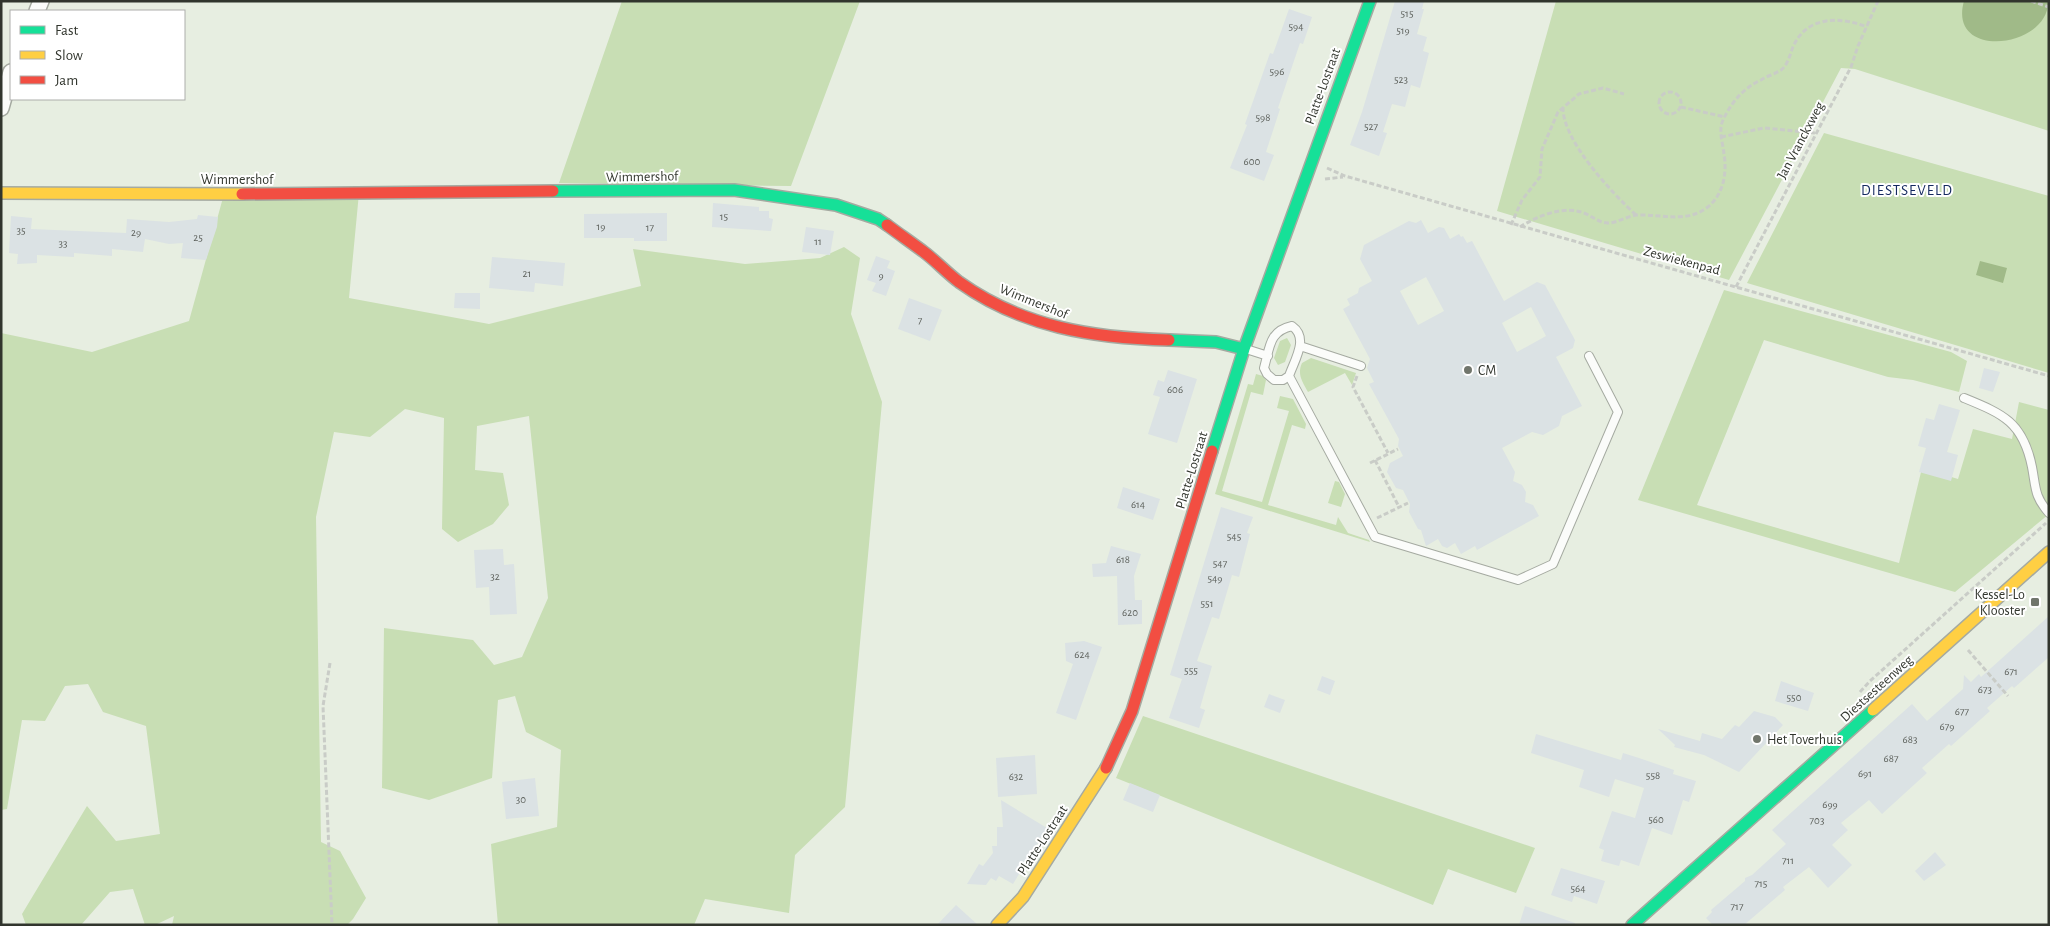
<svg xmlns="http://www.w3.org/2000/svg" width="2050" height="926" font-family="'Alegreya Sans',sans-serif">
<rect width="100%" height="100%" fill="#e7eee1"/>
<path fill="#c8deb4" d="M 622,1 L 860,1 L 791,186 L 559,183 Z
M 1556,1 L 2049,1 L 2049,131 L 1855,69 L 1841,68 L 1729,280 L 1497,211 Z
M 1824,133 L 2049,196 L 2049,373 L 1747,283 Z
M 359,193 L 349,298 L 489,324 L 641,286 L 633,249 L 745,264 L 820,258 L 844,247 L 860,258 L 851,314 L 882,402 L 845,807 L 795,855 L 789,913 L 705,899 L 694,925 L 498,925 L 491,844 L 557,827 L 561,750 L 526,732 L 515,696 L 498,700 L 492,778 L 429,800 L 382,788 L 384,628 L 473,640 L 494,665 L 522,657 L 548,598 L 529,416 L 477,426 L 475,470 L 503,473 L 509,505 L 493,524 L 458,542 L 442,529 L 444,418 L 405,409 L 370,437 L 334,432 L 316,517 L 321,842 L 340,851 L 366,898 L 353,919 L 347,925 L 172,925 L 174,916 L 155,925 L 145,925 L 133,889 L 110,892 L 81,925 L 26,925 L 22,914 L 87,806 L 116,841 L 160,834 L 146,726 L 103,712 L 88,684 L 65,686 L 45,721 L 22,720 L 7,809 L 1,810 L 1,333 L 92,352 L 189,321 L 224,194 Z
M 1724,290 L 1951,352 L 1967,361 L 1959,392 L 1913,380 L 1888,377 L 1764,340 L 1697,505 L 1899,563 L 1922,468 L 1958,479 L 1973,429 L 2012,439 L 2019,402 L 2049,410 L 2049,514 L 1955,592 L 1638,500 Z
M 1287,338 L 1291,345 L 1285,362 L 1278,365 L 1274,358 L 1280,341 Z
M 1311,358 L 1356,373 L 1352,385 L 1345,373 L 1308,392 C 1302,381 1297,374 1302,363 Z
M 1256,374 L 1263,376 L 1266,380 L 1263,395 L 1251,392 L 1222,491 L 1262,502 L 1289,411 L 1277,408 L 1280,396 L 1293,399 L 1306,424 L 1305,429 L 1292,425 L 1268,505 L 1336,525 L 1338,517 L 1348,533 L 1369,540 L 1370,542 L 1215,494 L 1248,384 L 1253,385 Z
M 1335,481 L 1339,482 L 1345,494 L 1341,507 L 1328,503 Z
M 1143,716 L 1535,848 L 1516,893 L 1448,869 L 1433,905 L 1116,778 Z"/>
<path fill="#a0ba88" d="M 1964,1 L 2048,1 C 2050,48 1947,61 1964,1 Z
M 1980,261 L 2007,268 L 2003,283 L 1976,275 Z"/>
<path fill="#dbe2e4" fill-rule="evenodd" d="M 1395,1 L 1424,1 L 1422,9 L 1424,9 L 1417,34 L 1427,37 L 1423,51 L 1429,53 L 1420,88 L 1411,85 L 1405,107 L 1392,104 L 1383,132 L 1387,133 L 1379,156 L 1350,145 L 1362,112 Z
M 1289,9 L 1312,17 L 1303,44 L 1300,43 L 1278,108 L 1280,109 L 1266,152 L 1274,155 L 1264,181 L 1230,168 L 1247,125 L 1245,124 L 1270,53 L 1273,54 Z
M 713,203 L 759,207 L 759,211 L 769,211 L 769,218 L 773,219 L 771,231 L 712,227 Z
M 667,213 L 667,241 L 634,241 L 634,238 L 584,238 L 584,214 Z
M 198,215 L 218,217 L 217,227 L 206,260 L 181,258 L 183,243 L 169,244 L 145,239 L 143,252 L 112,249 L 112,256 L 74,253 L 74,257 L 37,255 L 37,263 L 17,264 L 18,254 L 9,253 L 11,216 L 32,218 L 31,229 L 126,233 L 127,219 L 169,222 L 197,219 Z
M 1421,220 L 1428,233 L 1439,227 L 1444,228 L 1450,239 L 1459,234 L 1461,237 L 1463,236 L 1467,243 L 1472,241 L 1504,301 L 1537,282 L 1545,285 L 1575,340 L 1573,348 L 1556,357 L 1582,406 L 1562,416 L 1559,426 L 1543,435 L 1532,432 L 1502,448 L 1515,472 L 1513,481 L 1522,485 L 1526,492 L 1525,502 L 1533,505 L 1539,516 L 1477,550 L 1475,546 L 1461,554 L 1455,543 L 1447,548 L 1442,546 L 1438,539 L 1426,546 L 1421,530 L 1418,529 L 1409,512 L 1410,504 L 1403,490 L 1396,488 L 1387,472 L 1390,463 L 1403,456 L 1398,446 L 1399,439 L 1369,384 L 1374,382 L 1367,368 L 1370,359 L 1343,309 L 1350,305 L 1347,299 L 1358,293 L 1359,288 L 1372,281 L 1360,259 L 1364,245 L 1409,221 L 1416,223 ZM 1426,277 L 1444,311 L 1418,325 L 1400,291 ZM 1531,307 L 1546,336 L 1517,352 L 1502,323 Z
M 806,227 L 834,231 L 830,255 L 802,252 Z
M 876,256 L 890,261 L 887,268 L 895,271 L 886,296 L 872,291 L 876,283 L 867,280 Z
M 492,257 L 565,263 L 563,286 L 535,283 L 534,292 L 489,288 Z
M 455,293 L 480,293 L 480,309 L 454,308 Z
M 909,298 L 942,310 L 930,341 L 898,329 Z
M 1984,368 L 2000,372 L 1993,392 L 1979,388 Z
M 1168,370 L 1197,379 L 1177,443 L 1148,434 L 1160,397 L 1153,395 L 1158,380 L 1164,382 Z
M 1939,404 L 1960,410 L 1947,452 L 1958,455 L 1951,481 L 1919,472 L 1926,448 L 1918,446 L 1926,418 L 1934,420 Z
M 1123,487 L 1160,499 L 1153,520 L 1117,508 Z
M 1221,507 L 1253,517 L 1247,533 L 1250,534 L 1239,577 L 1232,575 L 1219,619 L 1212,617 L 1197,661 L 1212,666 L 1200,708 L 1205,710 L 1199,728 L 1169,718 L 1182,679 L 1170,675 Z
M 1111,546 L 1141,554 L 1134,576 L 1135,600 L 1142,600 L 1142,624 L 1118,625 L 1117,576 L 1093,577 L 1092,564 L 1106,563 Z
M 503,549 L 504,565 L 514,564 L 517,614 L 490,615 L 489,587 L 476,588 L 474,550 Z
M 2049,616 L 2049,657 L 2014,688 L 2012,686 L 1987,708 L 1990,711 L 1951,746 L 1949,744 L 1922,768 L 1927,773 L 1882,814 L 1869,800 L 1841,823 L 1848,830 L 1832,845 L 1852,865 L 1828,888 L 1809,867 L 1783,887 L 1785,890 L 1744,925 L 1713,925 L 1706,918 L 1712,912 L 1711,910 L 1745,881 L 1745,878 L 1752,875 L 1786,844 L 1772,830 L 1912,704 L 1927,721 L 1963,689 L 1964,675 L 1971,682 L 1979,674 L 1981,677 Z
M 1084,641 L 1102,647 L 1076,720 L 1056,713 L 1073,664 L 1066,661 L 1065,643 Z
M 1322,676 L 1335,681 L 1330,695 L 1317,690 Z
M 1781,681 L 1814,693 L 1808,711 L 1775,701 Z
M 1269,694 L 1285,700 L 1280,713 L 1264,707 Z
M 1754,711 L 1775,717 L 1783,725 L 1739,772 L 1704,755 L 1674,747 L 1675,745 L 1658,729 L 1700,741 L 1702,733 L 1722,739 L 1735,725 L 1739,727 Z
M 1536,734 L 1621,760 L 1623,753 L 1639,758 L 1674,770 L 1673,774 L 1696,781 L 1689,802 L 1683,800 L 1672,835 L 1652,828 L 1639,866 L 1621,860 L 1619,866 L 1601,861 L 1604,850 L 1599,848 L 1612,811 L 1635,818 L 1644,788 L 1615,779 L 1609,797 L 1579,787 L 1584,770 L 1531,753 Z
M 1035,755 L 1037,794 L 998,797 L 996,758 Z
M 535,778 L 539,816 L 506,819 L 502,782 Z
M 1130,783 L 1160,795 L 1153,812 L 1123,800 Z
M 1001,800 L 1047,828 L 1013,884 L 999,876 L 996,881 L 991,878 L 986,885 L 967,884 L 979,864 L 983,866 L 993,853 L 992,846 L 997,846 L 997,827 L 1003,827 Z
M 1935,852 L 1946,865 L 1924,881 L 1915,871 Z
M 1561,868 L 1605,881 L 1597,904 L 1574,896 L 1572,902 L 1551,895 Z
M 956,905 L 978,925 L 937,925 Z
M 1525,906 L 1575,923 L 1575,925 L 1519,925 Z"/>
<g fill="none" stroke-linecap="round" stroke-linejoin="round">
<defs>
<path id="lane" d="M 1292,326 C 1309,338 1295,359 1289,376 L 1283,380 L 1274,380 L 1267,374 L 1264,368 C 1270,347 1269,331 1292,326 Z
M 1300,346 L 1361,366
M 1246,349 L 1268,356
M 1289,376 L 1375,537 L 1518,580 L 1553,564 L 1618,412 L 1589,356
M 1964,398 C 2003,414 2023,422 2032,467 C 2036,488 2034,496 2049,513"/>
<path id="street" d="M 37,11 L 41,1
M 1,108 L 11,72"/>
<path id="fast" d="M 553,191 L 734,190 L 836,205 L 878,219 L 887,225
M 1169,340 L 1216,342 L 1244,349
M 1212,451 L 1244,349 L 1370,1
M 1632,925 L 1873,710"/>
<path id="slow" d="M 1,193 L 242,194
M 1873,710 L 2049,552
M 997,925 L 1023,897 L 1106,768"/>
<path id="jam" d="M 242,194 L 553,191
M 887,225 C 899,234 912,243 924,252 C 936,261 947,273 959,282 C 1022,327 1093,338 1169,340
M 1106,768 L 1132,711 L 1212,451"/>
</defs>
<use href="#lane" stroke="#a5aaa1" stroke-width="10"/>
<use href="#street" stroke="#a5aaa1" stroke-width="18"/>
<use href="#fast" stroke="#a5aaa1" stroke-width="14"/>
<use href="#slow" stroke="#a5aaa1" stroke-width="14"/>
<use href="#jam" stroke="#a5aaa1" stroke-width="14"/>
<path stroke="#c9ccc7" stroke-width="3" stroke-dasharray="5 2.5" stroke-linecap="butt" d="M 2031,1 L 2049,7
M1659 103a11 11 0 1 1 22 0a11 11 0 1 1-22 0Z
M 1563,107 C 1562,140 1612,193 1636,215
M 1681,107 L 1725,117
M 1721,137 L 1764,128 L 1816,133
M 1327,168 L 1345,176 L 2049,376
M 1325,179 L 1343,177
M 1511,225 L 1522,200 L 1540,177 L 1542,149 L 1558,112 L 1579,94 L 1603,88 L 1624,94
M 1520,227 C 1537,216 1564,205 1584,213 C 1592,216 1599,223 1608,223 C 1617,223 1627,216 1637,215 C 1663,214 1687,224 1709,206 C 1724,193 1727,172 1724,154 C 1723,143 1718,131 1723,120 C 1731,103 1743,88 1761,80 C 1767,76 1775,74 1781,70 C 1788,65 1790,54 1793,47 C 1806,16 1840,16 1867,27
M 1736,287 L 1851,67 L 1858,46 L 1878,1
M 1357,376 L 1353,387 L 1388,453
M 1375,460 L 1399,507
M 1370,463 L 1398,449
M 1377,518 L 1408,503
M 1968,650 L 2008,696
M 330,663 L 323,706 L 332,925
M 1860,692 L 1870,681 L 2046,523"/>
<use href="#lane" stroke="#fbfcfa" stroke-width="8"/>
<use href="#street" stroke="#fbfcfa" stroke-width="15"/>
<use href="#fast" stroke="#16e098" stroke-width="11"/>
<use href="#slow" stroke="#ffcf43" stroke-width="11"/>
<use href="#jam" stroke="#f24e42" stroke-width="11"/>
</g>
<g fill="#71766c" stroke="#fff" stroke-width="2">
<circle cx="1468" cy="370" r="5"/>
<rect x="2030" y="597" width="10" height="10" rx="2.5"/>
<circle cx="1757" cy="739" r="5"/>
</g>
<g text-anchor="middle" stroke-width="4" stroke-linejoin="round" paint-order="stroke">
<g font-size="11" fill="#5c605b">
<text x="1407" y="17">515</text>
<text x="1296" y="30">594</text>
<text x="1403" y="34">519</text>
<text x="1277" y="75">596</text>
<text x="1401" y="83">523</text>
<text x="1263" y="121">598</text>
<text x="1371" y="130">527</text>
<text x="1252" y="165">600</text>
<text x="724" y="220">15</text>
<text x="601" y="230">19</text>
<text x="650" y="231">17</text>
<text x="21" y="234">35</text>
<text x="136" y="236">29</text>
<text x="198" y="241">25</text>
<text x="818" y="245">11</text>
<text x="63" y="247">33</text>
<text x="527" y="277">21</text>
<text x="881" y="279">9</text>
<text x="920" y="324">7</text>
<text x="1175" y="393">606</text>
<text x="1138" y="508">614</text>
<text x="1234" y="540">545</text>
<text x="1123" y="563">618</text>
<text x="1220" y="567">547</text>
<text x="495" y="580">32</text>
<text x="1215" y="582">549</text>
<text x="1207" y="607">551</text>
<text x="1130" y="616">620</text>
<text x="1082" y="658">624</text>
<text x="1191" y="674">555</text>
<text x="2011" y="675">671</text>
<text x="1985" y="693">673</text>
<text x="1794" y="701">550</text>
<text x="1962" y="715">677</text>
<text x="1947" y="730">679</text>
<text x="1910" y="743">683</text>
<text x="1891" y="762">687</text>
<text x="1865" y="777">691</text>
<text x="1653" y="779">558</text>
<text x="1016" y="780">632</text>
<text x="521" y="803">30</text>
<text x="1830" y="808">699</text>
<text x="1656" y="823">560</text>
<text x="1817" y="824">703</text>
<text x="1788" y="864">711</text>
<text x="1761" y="887">715</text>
<text x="1578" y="892">564</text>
<text x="1737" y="910">717</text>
</g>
<g font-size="14" fill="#31352d" stroke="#fff">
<text transform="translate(1322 86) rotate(-70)" y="5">Platte-Lostraat</text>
<text transform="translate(1800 140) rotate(-62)" y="5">Jan Vranckxweg</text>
<text transform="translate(642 176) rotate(-1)" y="5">Wimmershof</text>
<text x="237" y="184">Wimmershof</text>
<text transform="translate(1682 260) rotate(15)" y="5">Zeswiekenpad</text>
<text transform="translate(1034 301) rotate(22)" y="5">Wimmershof</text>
<text transform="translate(1191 470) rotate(-73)" y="5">Platte-Lostraat</text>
<text transform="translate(1876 688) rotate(-42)" y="5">Diestsesteenweg</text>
<text transform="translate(1042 840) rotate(-57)" y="5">Platte-Lostraat</text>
</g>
<g font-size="14" fill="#31352d" stroke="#fff" text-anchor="start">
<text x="1478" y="375">CM</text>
<text x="2025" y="599" text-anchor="end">Kessel-Lo<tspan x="2025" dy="16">Klooster</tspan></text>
<text x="1767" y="744">Het Toverhuis</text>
</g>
<g font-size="15" letter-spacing="1" fill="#14295f" stroke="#fff">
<text x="1907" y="195">DIESTSEVELD</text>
</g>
</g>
<rect width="2050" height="926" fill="none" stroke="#31352d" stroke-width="5"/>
<rect x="10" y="10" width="175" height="90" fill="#ffffff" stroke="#adaeab"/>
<rect x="20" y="26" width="25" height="8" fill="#16e098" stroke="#adaeab"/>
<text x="55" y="35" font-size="15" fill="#31352d">Fast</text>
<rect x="20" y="51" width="25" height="8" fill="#ffcf43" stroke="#adaeab"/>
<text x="55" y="60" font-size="15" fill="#31352d">Slow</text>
<rect x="20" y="76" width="25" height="8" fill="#f24e42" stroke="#adaeab"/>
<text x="55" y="85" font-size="15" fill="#31352d">Jam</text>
</svg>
